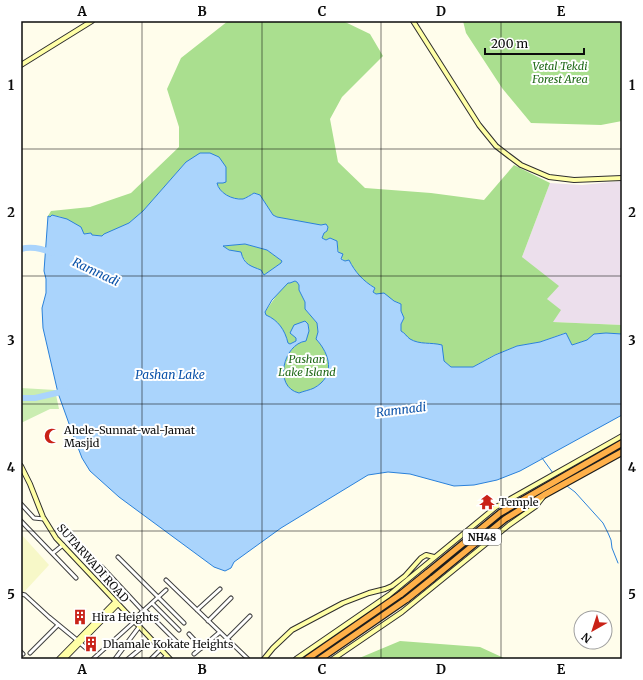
<svg xmlns="http://www.w3.org/2000/svg" width="643" height="680" font-family="Merriweather,serif">
<rect width="100%" height="100%" fill="#fffdeb"/>
<path fill="#ecdfec" d="M 622,181 L 622,325 L 553,322 L 547,299 L 522,257 L 550,183 L 582,185 Z"/>
<path fill="#f7f8c8" d="M 21,534 L 49,565 L 24,592 L 21,590 Z"/>
<path fill="#caedb1" d="M 21,388 L 55,390 L 59,409 L 50,409 L 21,423 Z"/>
<path fill="#aadf8f" d="M 228,21 L 343,21 L 370,34 L 383,56 L 342,97 L 330,119 L 338,162 L 365,188 L 431,193 L 484,200 L 514,165 L 550,183 L 522,257 L 559,286 L 547,299 L 561,310 L 553,322 L 622,325 L 622,334 L 606,333 L 595,334 L 587,340 L 572,345 L 565,333 L 540,342 L 517,346 L 494,355 L 473,367 L 451,367 L 444,361 L 432,343 L 420,343 L 409,339 L 401,331 L 401,324 L 404,318 L 401,311 L 401,304 L 380,294 L 376,294 L 373,292 L 375,288 C 363,281 355,272 349,260 L 345,261 C 338,256 338,249 337,241 L 330,238 L 326,240 L 322,238 L 324,233 L 327,231 L 328,227 L 277,217 L 273,215 L 260,195 L 254,193 C 251,195 246,198 243,199 C 232,200 219,193 217,183 L 186,162 L 143,211 L 129,223 L 102,236 L 92,235 L 90,233 L 84,234 L 82,231 L 61,217 L 52,215 L 50,217 L 48,216 L 51,211 L 90,207 L 131,193 L 179,147 L 179,127 L 167,89 L 181,58 Z
M 463,21 L 622,21 L 622,121 L 601,125 L 531,123 L 502,88 L 466,33 Z
M 245,244 L 267,250 L 282,261 L 281,263 L 264,275 L 261,270 L 249,266 L 242,256 L 222,246 Z
M 295,281 L 297,282 L 299,285 L 299,290 L 305,302 L 305,309 L 317,323 L 318,332 L 316,339 C 330,354 336,376 314,388 C 310,390 304,391 299,393 C 273,388 283,344 306,341 L 309,329 L 308,324 L 305,321 L 299,324 L 294,335 L 296,338 L 296,341 L 290,344 L 288,343 C 285,331 278,320 266,315 L 265,312 L 281,289 L 288,283 Z
M 400,641 L 480,647 L 506,659 L 357,659 Z"/>
<path fill="#aad4fc" stroke="#2a81da" fill-rule="evenodd" d="M 200,153 L 210,153 L 219,157 L 226,167 L 226,182 L 223,183 L 217,183 C 219,193 232,200 243,199 C 246,198 251,195 254,193 L 260,195 L 273,215 L 277,217 L 321,225 L 326,224 L 328,227 L 327,231 L 324,233 L 322,238 L 326,240 L 330,238 L 337,241 L 338,252 L 343,254 L 341,259 L 345,261 L 349,260 C 355,272 363,281 375,288 L 373,292 L 376,294 L 384,293 L 394,301 L 401,304 L 401,311 L 404,318 L 401,324 L 401,331 C 405,333 407,337 410,339 C 420,345 431,342 442,345 L 444,361 L 451,367 L 473,367 L 495,355 L 517,346 L 540,342 L 566,333 L 572,345 L 587,340 L 594,334 L 606,333 L 622,334 L 622,415 L 520,471 L 497,480 L 474,485 L 454,486 L 410,474 L 388,472 L 368,475 L 281,528 L 234,562 L 231,568 L 225,571 L 214,567 L 119,497 L 90,471 L 82,458 L 72,432 L 58,393 L 43,328 L 42,308 L 46,293 L 46,279 L 44,271 L 48,216 L 50,217 L 52,215 L 67,219 L 81,227 L 84,234 L 91,233 L 92,235 L 102,236 L 104,234 L 129,223 L 143,211 L 186,162 ZM 245,244 L 267,250 L 282,261 L 281,263 L 264,275 L 261,270 C 251,266 244,265 241,252 L 229,250 L 223,246 ZM 295,281 L 297,282 L 299,285 L 299,290 L 305,302 L 305,309 L 317,323 L 318,332 L 316,339 C 330,354 336,376 314,388 C 310,390 304,391 299,393 C 273,387 283,344 306,341 L 309,331 L 308,324 L 305,321 L 294,325 L 290,333 L 296,338 L 296,341 L 290,344 L 288,343 C 285,330 278,320 266,315 L 265,312 L 272,300 L 288,283 L 290,283 Z"/>
<g fill="none" stroke-linecap="round" stroke-linejoin="round">
<path stroke="#2a81da" stroke-width="1" d="M 542,458 L 553,473
M 567,486 L 575,492 L 603,523 L 608,533 L 611,540 L 612,548 L 618,563"/>
<path stroke="#aad4fc" stroke-width="6" d="M 21,249 C 32,246 43,249 52,253
M 21,398 L 35,398 L 65,391"/>
<defs>
<path id="street" d="M 21,504 L 34,518 L 44,519
M 21,521 L 76,578
M 53,553 L 63,545
M 118,557 L 184,623
M 102,567 L 143,611 L 133,620
M 166,580 L 248,659
M 21,594 L 25,595 L 49,617 L 77,640
M 152,603 L 179,630
M 145,610 L 177,642
M 197,610 L 220,589
M 143,611 L 166,590
M 208,621 L 231,598
M 189,634 L 202,648
M 227,639 L 250,616
M 80,643 L 87,649
M 21,652 L 23,654
M 30,653 L 58,625
M 194,654 L 220,632
M 93,659 L 134,622
M 115,659 L 139,627
M 128,659 L 151,640
M 151,659 L 160,650
M 163,659 L 167,656"/>
<path id="secondary" d="M 413,21 L 479,125 L 496,146 L 509,156 L 521,165 L 549,177 L 574,180 L 622,178
M 21,65 L 92,21
M 21,466 L 30,484 L 43,517 L 56,538 L 170,659
M 59,659 L 115,602
M 64,659 L 118,604
M 264,659 L 273,648 L 292,630 L 343,603 L 369,593 L 385,589 L 392,586 L 405,576 L 421,558 L 426,555 L 434,557
M 296,659 L 389,595 L 496,507 L 622,436
M 333,659 L 402,612 L 509,525 L 536,506 L 543,497"/>
<path id="highway" d="M 427,573 L 500,513 L 622,443
M 432,579 L 505,519 L 544,495 L 622,452
M 307,659 L 401,594
M 320,659 L 407,599"/>
</defs>
<use href="#street" stroke="#3f3f3f" stroke-width="5"/>
<use href="#secondary" stroke="#2e2e2e" stroke-width="6"/>
<use href="#highway" stroke="#1d1d1d" stroke-width="8"/>
<use href="#street" stroke="#fff" stroke-width="3"/>
<use href="#secondary" stroke="#ffffa6" stroke-width="4"/>
<use href="#highway" stroke="#ffb049" stroke-width="5.5"/>
<defs>
<path id="highway-bridge" d="M 401,594 L 427,573
M 407,599 L 432,579"/>
</defs>
<use href="#highway-bridge" stroke="#1d1d1d" stroke-width="8" stroke-linecap="butt"/>
<use href="#highway-bridge" stroke="#ffb049" stroke-width="5.5"/>
</g>
<path fill="none" stroke="#0c0c0c" stroke-width="1" stroke-opacity="0.55" d="M 142,21 L 142,659M 262,21 L 262,659M 381,21 L 381,659M 501,21 L 501,659M 21,149 L 622,149M 21,276 L 622,276M 21,404 L 622,404M 21,531 L 622,531"/>
<defs>
<symbol id="mosque-bare" viewBox="-9 -9 18 18"><path d="M3.5-4.9A6 6 0 1 0 3.5 4.9A5 5 0 1 1 3.5-4.9Z" fill="#c92217" stroke="#fff" stroke-width="2.5" paint-order="stroke"/></symbol>
<symbol id="temple-bare" viewBox="-9 -9 18 18"><path d="M0-6L5-2H3V0L6.5 2.5H4V6H1.5V3h-3V6H-4V2.5H-6.5L-3 0V-2H-5Z" fill="#c92217" stroke="#fff" stroke-width="2.5" paint-order="stroke"/></symbol>
<symbol id="building-bare" viewBox="-9 -9 18 18"><path d="M-4-6H4V6H1V3H-1V6H-4ZM-2.5-4.3h1.7v1.8h-1.7ZM.8-4.3h1.7v1.8H.8ZM-2.5-1h1.7V.8h-1.7ZM.8-1h1.7V.8H.8Z" fill="#c92217" stroke="#fff" stroke-width="2.5" paint-order="stroke"/></symbol>
</defs>
<g fill-rule="evenodd">
<use href="#mosque-bare" x="41" y="425" width="22" height="22"/>
<use href="#temple-bare" x="476" y="491" width="22" height="22"/>
<use href="#building-bare" x="69" y="606" width="22" height="22"/>
<use href="#building-bare" x="80" y="633" width="22" height="22"/>
</g>
<g text-anchor="middle" stroke-width="4" stroke-linejoin="round" paint-order="stroke">
<rect fill="#fff" stroke="#555" stroke-width="1" x="463" y="529" width="38" height="16" rx="3"/>
<g font-size="10" font-weight="bold" fill="#0c0c0c">
<text x="482" y="541">NH48</text>
</g>
<g font-size="11" font-style="italic" fill="#1f6917" stroke="#fff">
<text x="560" y="70">Vetal Tekdi<tspan x="560" dy="13">Forest Area</tspan></text>
<text x="307" y="363">Pashan<tspan x="307" dy="13">Lake Island</tspan></text>
</g>
<g font-size="11" fill="#0c0c0c" stroke="#fff" text-anchor="start">
<text x="64" y="434">Ahele-Sunnat-wal-Jamat<tspan x="64" dy="13">Masjid</tspan></text>
<text x="499" y="506">Temple</text>
<text x="92" y="621">Hira Heights</text>
<text x="103" y="648">Dhamale Kokate Heights</text>
</g>
<g font-size="11" fill="#0c0c0c" stroke="#fff">
<text transform="translate(93 563) rotate(48)" y="4">SUTARWADI ROAD</text>
</g>
<g font-size="12" font-style="italic" fill="#0a52a9" stroke="#fff">
<text transform="translate(96 272) rotate(25)" y="4">Ramnadi</text>
<text x="170" y="379">Pashan Lake</text>
<text transform="translate(401 410) rotate(-7)" y="4">Ramnadi</text>
</g>
</g>
<rect width="643" height="680" fill="none" stroke="#ffffff" stroke-width="44"/>
<g transform="translate(593 630) rotate(219)"><circle r="19" fill="#ffffff" stroke="#9e9e9e"/>
<path d="M0-3L7 15L0 10L-7 15Z" fill="#c92217"/>
<text y="-6" font-size="11" font-weight="bold" text-anchor="middle" fill="#0c0c0c">N</text>
</g>
<path d="M485 48v6h99v-6" fill="none" stroke="#0c0c0c" stroke-width="2"/>
<text x="491" y="48" font-size="12" fill="#0c0c0c" stroke="#ffffff" stroke-width="3" paint-order="stroke">200 m</text>
<rect x="22" y="22" width="599" height="636" fill="none" stroke="#0c0c0c" stroke-width="1.5"/>
<g font-size="13" text-anchor="middle" font-weight="bold" fill="#0c0c0c">
<text x="82" y="16">A</text>
<text x="202" y="16">B</text>
<text x="322" y="16">C</text>
<text x="441" y="16">D</text>
<text x="561" y="16">E</text>
<text x="11" y="90">1</text>
<text x="632" y="90">1</text>
<text x="11" y="217">2</text>
<text x="632" y="217">2</text>
<text x="11" y="345">3</text>
<text x="632" y="345">3</text>
<text x="11" y="472">4</text>
<text x="632" y="472">4</text>
<text x="11" y="599">5</text>
<text x="632" y="599">5</text>
<text x="82" y="674">A</text>
<text x="202" y="674">B</text>
<text x="322" y="674">C</text>
<text x="441" y="674">D</text>
<text x="561" y="674">E</text>
</g>
</svg>
